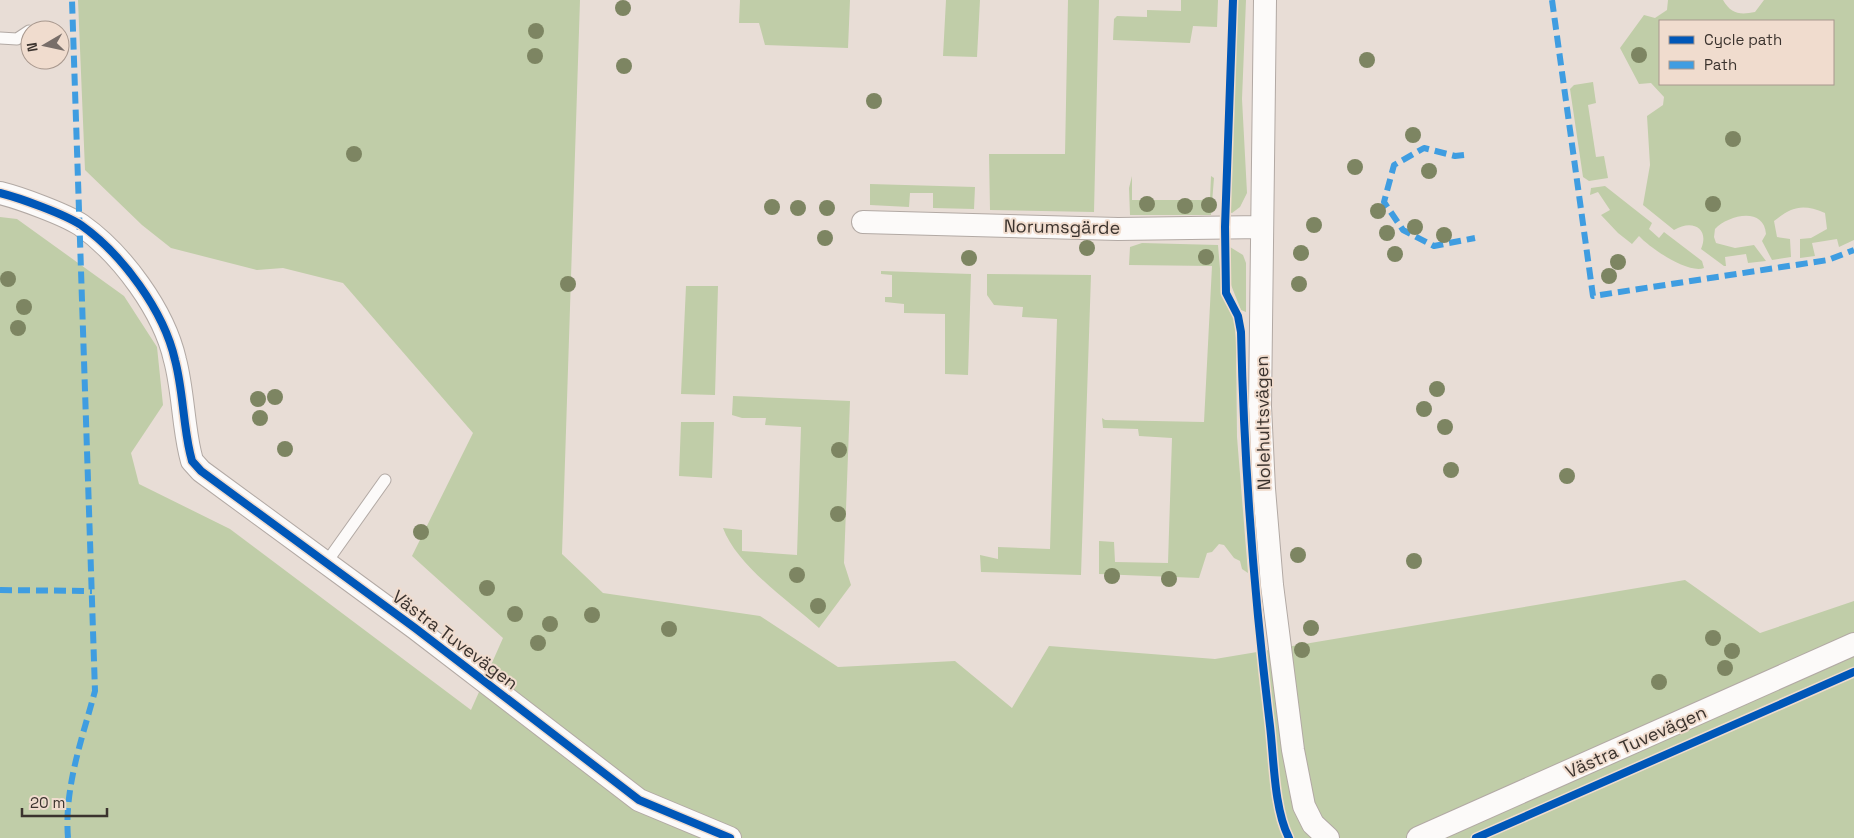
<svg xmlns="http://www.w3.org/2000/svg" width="1854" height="838" font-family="'Space Grotesk',sans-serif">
<rect width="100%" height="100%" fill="#e8ddd6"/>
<path fill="#c0cda8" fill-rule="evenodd" d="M 78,0 L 580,0 L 562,554 L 603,593 L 760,616 L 838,667 L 955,661 L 1012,708 L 1049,646 L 1215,659 L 1685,580 L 1760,633 L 1854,601 L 1854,838 L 0,838 L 0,217 L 17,219 L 124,296 L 157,347 L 163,405 L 131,453 L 139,484 L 230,529 L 471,710 L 503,638 L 412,556 L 473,433 L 343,283 L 283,268 L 257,270 L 171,248 L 142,225 L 85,170 Z
M 740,0 L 850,0 L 848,48 L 765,45 L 759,23 L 739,23 Z
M 946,0 L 980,0 L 977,57 L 943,56 Z
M 1068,0 L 1099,0 L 1094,212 L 990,210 L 989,154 L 1065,154 Z
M 1181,0 L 1218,0 L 1217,27 L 1193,26 L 1190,43 L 1113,40 L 1114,19 L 1117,16 L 1147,17 L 1147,10 L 1181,11 Z
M 1236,0 L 1246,0 L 1242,99 L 1247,193 L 1240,207 L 1232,213 L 1229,212 Z
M 1668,0 L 1723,0 C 1731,14 1740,15 1755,12 L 1764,0 L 1854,0 L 1854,240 L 1839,247 L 1837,239 L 1812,243 L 1815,256 L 1800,258 L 1800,239 L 1811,238 L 1827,229 L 1825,213 C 1803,204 1793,206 1774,221 L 1777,237 L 1790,239 L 1791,257 L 1772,260 L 1762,241 L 1766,234 C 1764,206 1728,215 1715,229 L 1714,237 L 1716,243 L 1735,248 L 1754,245 L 1766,261 L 1748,263 L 1746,254 L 1725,257 L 1726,266 L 1724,266 L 1701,249 C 1710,228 1692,219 1674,230 L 1643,205 L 1650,165 L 1647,116 L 1663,105 L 1664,97 L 1651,83 L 1639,84 L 1620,48 L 1644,15 L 1655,18 L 1667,10 ZM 1660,21 L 1833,21 L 1833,84 L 1660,84 Z
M 1593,82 L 1596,103 L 1588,105 L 1596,157 L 1604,156 L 1608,178 L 1589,181 L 1583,177 L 1570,89 L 1574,85 Z
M 1132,176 L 1132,200 L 1210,200 L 1211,176 L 1214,178 L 1211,215 L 1130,215 L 1129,188 Z
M 870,184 L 975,187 L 974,209 L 933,208 L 933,193 L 910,193 L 909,207 L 870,205 Z
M 1605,186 L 1652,223 L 1649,229 L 1659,238 L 1664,232 L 1702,261 L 1704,268 C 1688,274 1650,248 1639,236 L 1632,244 L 1618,233 L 1601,215 L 1610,210 L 1598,192 L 1590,195 L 1591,188 Z
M 1142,243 L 1218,245 L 1222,293 L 1234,318 L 1236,338 L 1237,437 L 1248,573 L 1242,569 L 1240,561 L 1234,558 L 1224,545 L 1219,544 L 1212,552 L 1207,553 L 1199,578 L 1099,574 L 1099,541 L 1114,542 L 1115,562 L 1168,563 L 1172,438 L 1139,436 L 1138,429 L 1103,428 L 1102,418 L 1105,420 L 1204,422 L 1212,266 L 1129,265 L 1130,247 Z
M 1230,247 L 1243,255 L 1246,263 L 1246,312 L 1241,310 L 1231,285 Z
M 881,271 L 971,274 L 968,375 L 945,374 L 945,314 L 904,313 L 904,304 L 885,302 L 885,297 L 892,297 L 892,275 L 881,274 Z
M 987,274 L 1091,275 L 1081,575 L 981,572 L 980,555 L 998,559 L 998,547 L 1050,549 L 1057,319 L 1022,317 L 1023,307 L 994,305 L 987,295 Z
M 686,286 L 718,286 L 715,395 L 681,394 Z
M 733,396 L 850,401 L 844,563 L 851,585 L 819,628 C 789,601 737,566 723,528 L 742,530 L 742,551 L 797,555 L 801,427 L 765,425 L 766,418 L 742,418 L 732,415 Z
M 681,422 L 714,422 L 712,478 L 679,476 Z"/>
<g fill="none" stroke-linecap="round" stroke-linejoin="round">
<defs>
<path id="service" d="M 0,38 L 17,39 L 29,31
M 326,563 L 385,480"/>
<path id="minor" d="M 1265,0 L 1260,406 L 1264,489 L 1272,585 L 1293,750 L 1304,806 L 1313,824 L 1328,838
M 0,193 C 20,198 64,214 81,225 C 122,254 164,311 175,360 C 183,390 183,423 190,453 L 192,461 L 201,471 L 415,628 L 639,800 L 730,838
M 863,222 L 1118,229 L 1262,227
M 1418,838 L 1854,644"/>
</defs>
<use href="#service" stroke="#b2a9a4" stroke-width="13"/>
<use href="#minor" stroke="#b2a9a4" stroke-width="24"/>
<use href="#service" stroke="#fcfaf9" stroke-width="11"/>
<use href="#minor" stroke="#fcfaf9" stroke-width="22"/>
<path stroke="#3f9de1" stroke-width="6" stroke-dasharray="12 6" stroke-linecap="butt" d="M 1552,0 L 1593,296 L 1828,260 L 1854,250
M 1464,155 L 1455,156 L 1424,148 L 1394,165 L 1384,202 L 1403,230 L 1434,246 L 1475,238
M 0,590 L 92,591
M 68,838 C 64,788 82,739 95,691 L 72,0"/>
<defs>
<path id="cycleway" d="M 1233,0 L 1225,227 L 1226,293 L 1238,316 L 1241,332 C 1244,464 1254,595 1270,726 C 1274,760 1274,809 1289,838
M 0,193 C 20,198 64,214 81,225 C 122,254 164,311 175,360 C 183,390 183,423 190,453 L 192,461 L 201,471 L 415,628 L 639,800 L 730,838
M 1476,838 L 1854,672"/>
</defs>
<use href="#cycleway" stroke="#f0dcce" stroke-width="11"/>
<use href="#cycleway" stroke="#0057b8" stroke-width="8"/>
</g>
<g fill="#7d8562">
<circle cx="623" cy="8" r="8"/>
<circle cx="536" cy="31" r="8"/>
<circle cx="1639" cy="55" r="8"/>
<circle cx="535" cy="56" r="8"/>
<circle cx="1367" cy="60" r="8"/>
<circle cx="624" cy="66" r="8"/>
<circle cx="874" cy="101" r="8"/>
<circle cx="1413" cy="135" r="8"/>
<circle cx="1733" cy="139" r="8"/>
<circle cx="354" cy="154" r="8"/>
<circle cx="1355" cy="167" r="8"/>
<circle cx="1429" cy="171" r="8"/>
<circle cx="1147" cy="204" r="8"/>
<circle cx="1713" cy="204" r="8"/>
<circle cx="1209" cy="205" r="8"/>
<circle cx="1185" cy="206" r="8"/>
<circle cx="772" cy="207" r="8"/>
<circle cx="798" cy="208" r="8"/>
<circle cx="827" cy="208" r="8"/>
<circle cx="1378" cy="211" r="8"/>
<circle cx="1314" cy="225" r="8"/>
<circle cx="1415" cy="227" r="8"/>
<circle cx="1387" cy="233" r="8"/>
<circle cx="1444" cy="235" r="8"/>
<circle cx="825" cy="238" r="8"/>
<circle cx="1087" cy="248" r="8"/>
<circle cx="1301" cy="253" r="8"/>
<circle cx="1395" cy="254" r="8"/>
<circle cx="1206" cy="257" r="8"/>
<circle cx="969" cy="258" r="8"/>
<circle cx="1618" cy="262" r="8"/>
<circle cx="1609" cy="276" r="8"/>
<circle cx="8" cy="279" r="8"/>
<circle cx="568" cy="284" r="8"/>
<circle cx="1299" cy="284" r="8"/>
<circle cx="24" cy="307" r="8"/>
<circle cx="18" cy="328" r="8"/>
<circle cx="1437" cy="389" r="8"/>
<circle cx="275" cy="397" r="8"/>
<circle cx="258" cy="399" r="8"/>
<circle cx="1424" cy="409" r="8"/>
<circle cx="260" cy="418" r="8"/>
<circle cx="1445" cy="427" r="8"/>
<circle cx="285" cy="449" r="8"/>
<circle cx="839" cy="450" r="8"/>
<circle cx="1451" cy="470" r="8"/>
<circle cx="1567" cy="476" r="8"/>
<circle cx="838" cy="514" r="8"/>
<circle cx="421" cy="532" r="8"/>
<circle cx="1298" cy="555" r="8"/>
<circle cx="1414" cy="561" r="8"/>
<circle cx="797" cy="575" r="8"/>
<circle cx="1112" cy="576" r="8"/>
<circle cx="1169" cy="579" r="8"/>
<circle cx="487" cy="588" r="8"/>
<circle cx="818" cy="606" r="8"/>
<circle cx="515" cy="614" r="8"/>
<circle cx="592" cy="615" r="8"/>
<circle cx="550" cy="624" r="8"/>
<circle cx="1311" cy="628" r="8"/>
<circle cx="669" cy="629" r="8"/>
<circle cx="1713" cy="638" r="8"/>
<circle cx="538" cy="643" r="8"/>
<circle cx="1302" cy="650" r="8"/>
<circle cx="1732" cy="651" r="8"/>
<circle cx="1725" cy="668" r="8"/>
<circle cx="1659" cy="682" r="8"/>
</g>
<g text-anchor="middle" stroke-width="4" stroke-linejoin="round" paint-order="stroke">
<g font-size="18" fill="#3b332e" stroke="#f0dcce">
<text transform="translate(1062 227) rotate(1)" y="6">Norumsgärde</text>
<text transform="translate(1263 423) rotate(-91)" y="6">Nolehultsvägen</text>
<text transform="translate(455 640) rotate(37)" y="6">Västra Tuvevägen</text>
<text transform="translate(1636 742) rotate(-24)" y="6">Västra Tuvevägen</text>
</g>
</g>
<rect x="1659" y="20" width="175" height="65" fill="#f0dcce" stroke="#a8988e"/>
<rect x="1669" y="36" width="25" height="8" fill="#0057b8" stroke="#a8988e"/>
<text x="1704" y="45" font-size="15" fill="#3b332e">Cycle path</text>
<rect x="1669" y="61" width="25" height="8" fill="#3f9de1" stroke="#a8988e"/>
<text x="1704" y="70" font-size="15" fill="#3b332e">Path</text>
<g transform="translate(45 45) rotate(261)"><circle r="24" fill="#f0dcce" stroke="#a8988e"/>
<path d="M0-4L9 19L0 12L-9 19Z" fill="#786e69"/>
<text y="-8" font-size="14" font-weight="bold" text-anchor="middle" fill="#3b332e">N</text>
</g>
<path d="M22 808v8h85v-8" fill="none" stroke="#3b332e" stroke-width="2.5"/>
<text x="30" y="808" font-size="15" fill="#3b332e" stroke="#f0dcce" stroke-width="4" paint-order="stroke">20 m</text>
</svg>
